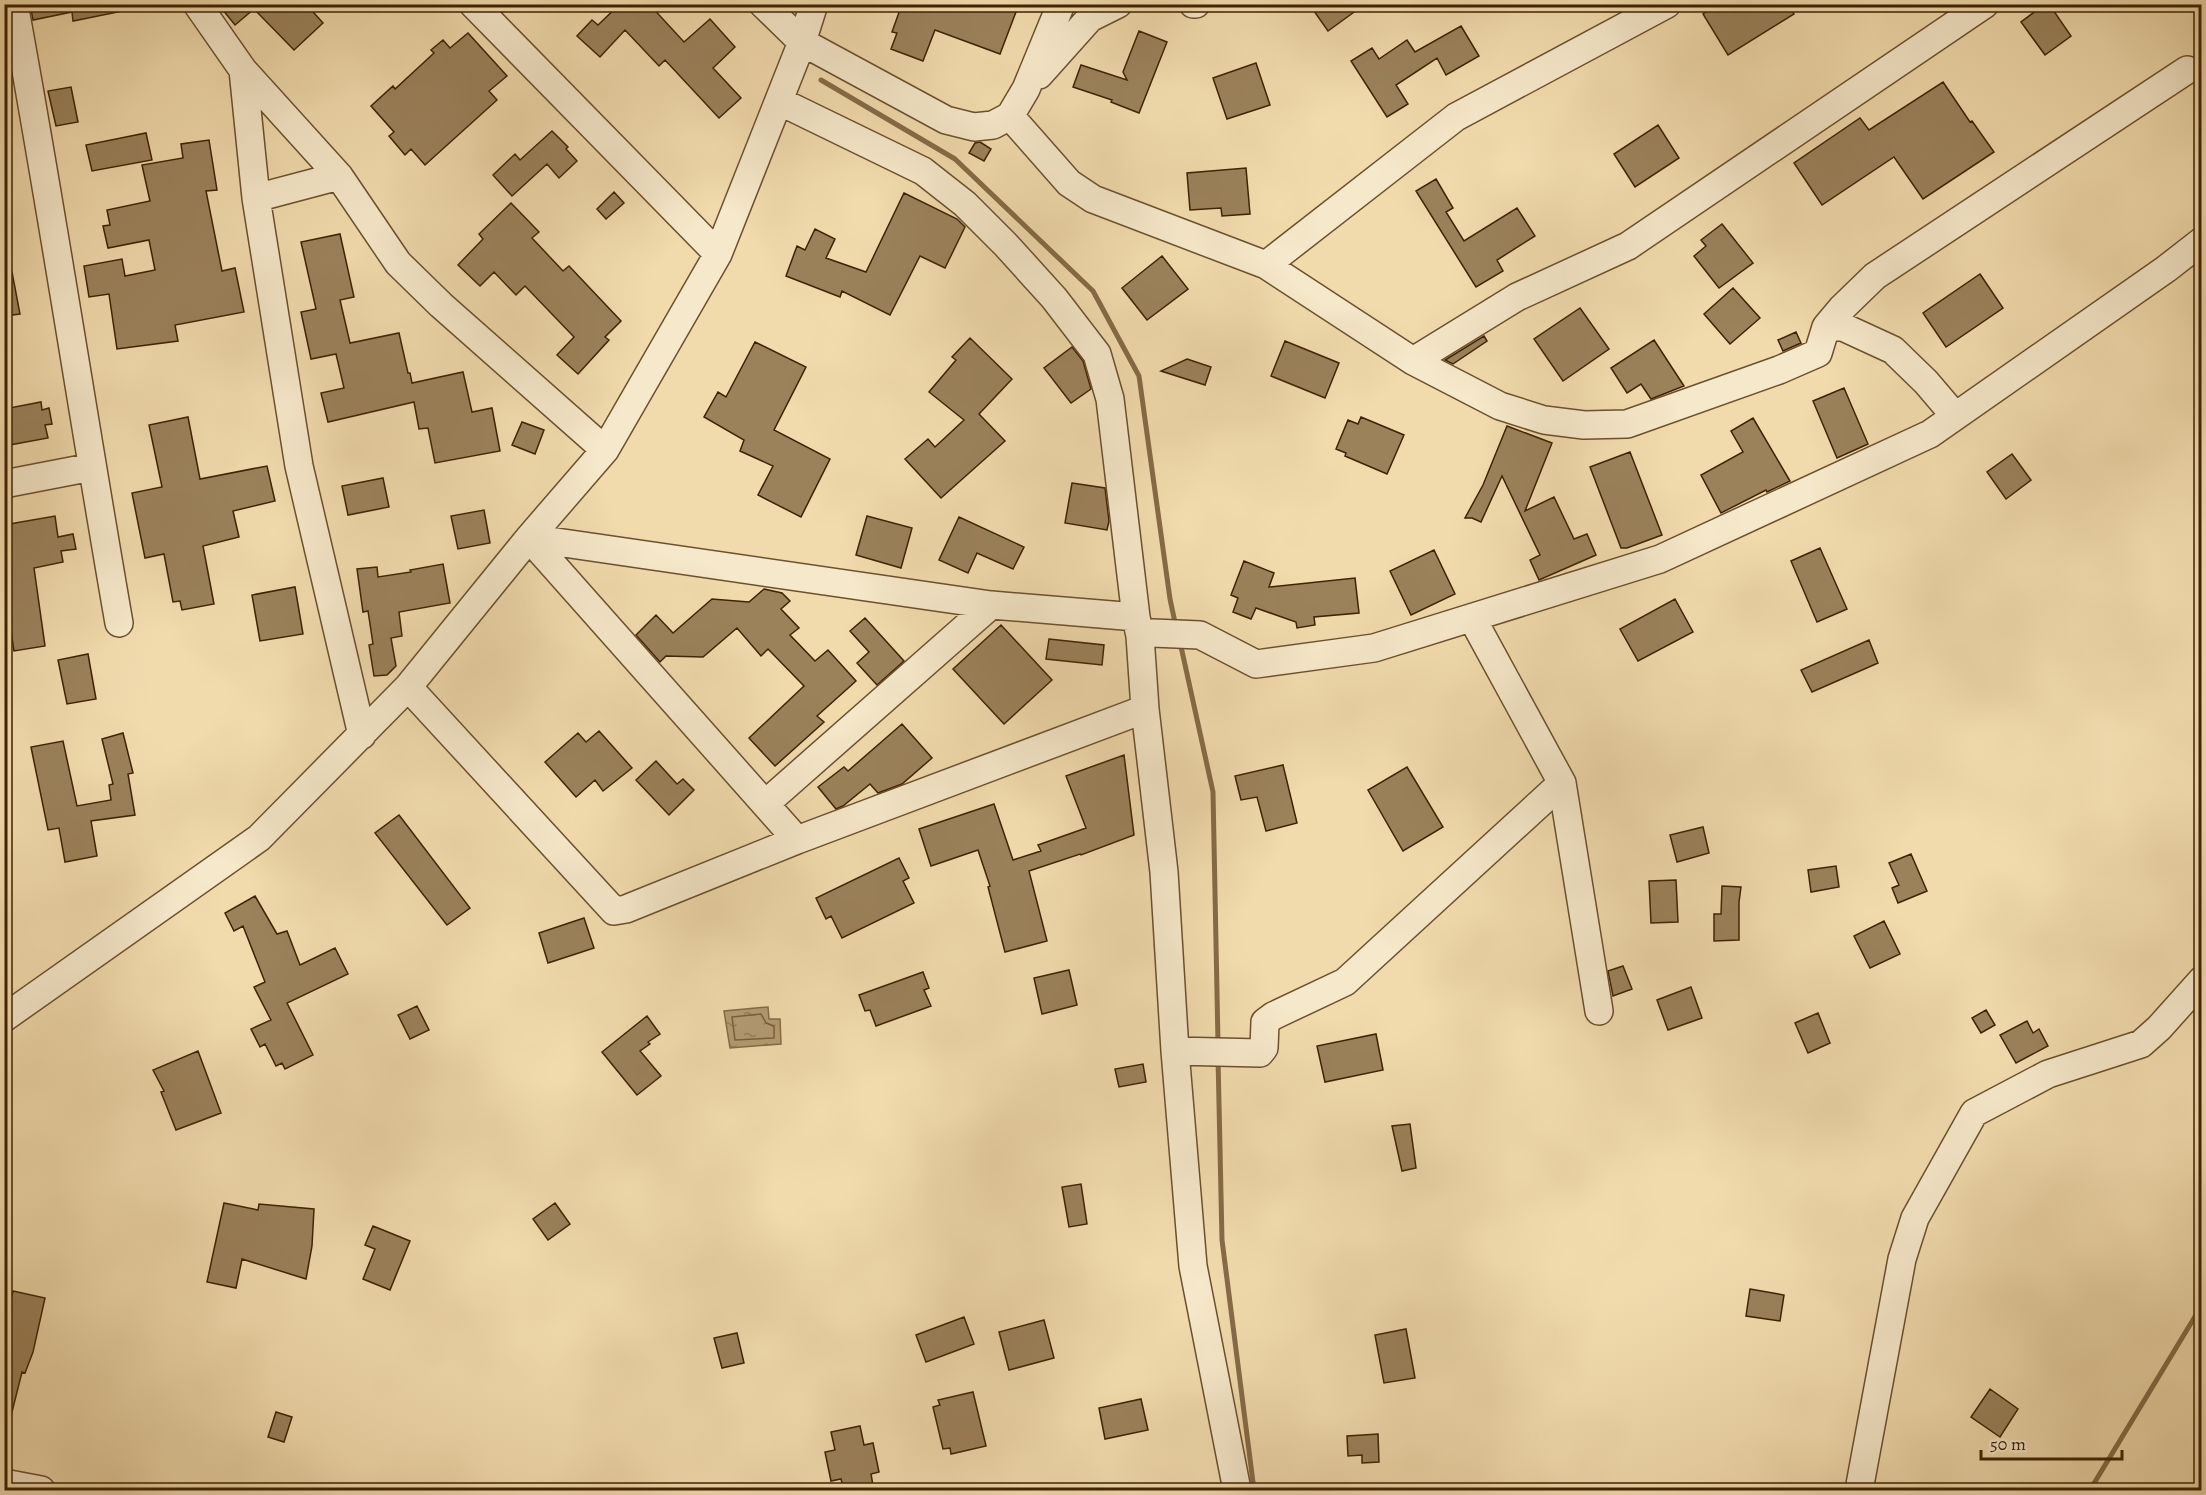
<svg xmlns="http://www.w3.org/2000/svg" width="2206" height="1495" font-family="Alegreya,serif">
<defs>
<pattern id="water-ripples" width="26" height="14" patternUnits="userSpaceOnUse" patternTransform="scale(1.5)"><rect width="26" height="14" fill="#b49c73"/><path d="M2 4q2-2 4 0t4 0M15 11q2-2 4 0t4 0" fill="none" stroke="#947f5c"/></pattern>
</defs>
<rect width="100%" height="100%" fill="#f1dbad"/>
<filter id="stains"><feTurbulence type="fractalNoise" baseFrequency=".00333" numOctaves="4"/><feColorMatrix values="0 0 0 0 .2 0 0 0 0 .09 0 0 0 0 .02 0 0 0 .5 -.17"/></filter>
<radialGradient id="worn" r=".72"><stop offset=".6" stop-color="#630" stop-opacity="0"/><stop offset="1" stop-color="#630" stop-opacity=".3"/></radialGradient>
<path fill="url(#water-ripples)" stroke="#856b46" stroke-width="1.5" d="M 768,1007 L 769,1019 L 780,1019 L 781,1044 L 730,1048 L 724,1011 Z"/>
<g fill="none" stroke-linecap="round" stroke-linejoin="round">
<path stroke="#795f3b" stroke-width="1.5" d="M 761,1014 L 766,1023 L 774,1026 L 774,1038 L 735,1040 L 732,1017 Z"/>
<path stroke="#856b46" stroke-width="5" d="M 821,80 L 955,159 L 1093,291 L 1139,376 L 1170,599 L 1176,627
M 1180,642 L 1213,792 L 1218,1043
M 1218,1058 L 1222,1240 L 1254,1490
M 2090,1490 L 2202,1305"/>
</g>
<path fill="#9b825b" stroke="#3e2203" stroke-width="1.5" d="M 30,4 L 117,4 L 118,12 L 73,21 L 72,12 L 33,20 Z
M 218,4 L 306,4 L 323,23 L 294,50 L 254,9 L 235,25 Z
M 620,4 L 649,4 L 684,42 L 710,19 L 735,47 L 713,68 L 741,98 L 719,118 L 665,60 L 659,66 L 625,30 L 600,57 L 577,36 L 592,20 L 598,25 Z
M 902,4 L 1019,4 L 1000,54 L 935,30 L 923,61 L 891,49 L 897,33 L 892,32 Z
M 1309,4 L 1365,4 L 1328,31 Z
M 1717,4 L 1788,4 L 1794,14 L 1728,55 L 1703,14 Z
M 2045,4 L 2049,4 L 2071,36 L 2045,55 L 2021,22 Z
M 1461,26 L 1479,56 L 1446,75 L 1437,58 L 1396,85 L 1408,104 L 1387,117 L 1351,61 L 1372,48 L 1379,59 L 1407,40 L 1415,52 Z
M 1139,31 L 1167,42 L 1139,113 L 1111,102 L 1112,100 L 1073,87 L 1081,65 L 1127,80 L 1123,72 Z
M 468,33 L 507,76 L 489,91 L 497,100 L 425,165 L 411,149 L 405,155 L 389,136 L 394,132 L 371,106 L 393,86 L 395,89 L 434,53 L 431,50 L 443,40 L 450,48 Z
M 1256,63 L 1270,105 L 1227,119 L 1213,78 Z
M 1943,82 L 1970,122 L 1972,121 L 1994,152 L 1923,199 L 1894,157 L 1822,205 L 1794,163 L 1860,118 L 1869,130 Z
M 71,87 L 78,122 L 56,126 L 48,91 Z
M 1658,125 L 1679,158 L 1635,187 L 1614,154 Z
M 552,131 L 568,147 L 566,149 L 577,161 L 559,178 L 547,164 L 512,196 L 493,175 L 515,154 L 520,160 Z
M 146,133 L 152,160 L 92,171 L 86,145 Z
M 209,140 L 217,190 L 206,191 L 222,271 L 235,268 L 244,312 L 175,325 L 178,341 L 117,349 L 109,294 L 89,297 L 84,266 L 122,259 L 125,276 L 155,270 L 149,240 L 108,248 L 103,226 L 110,225 L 107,210 L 150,201 L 142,165 L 183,158 L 181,144 Z
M 980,142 L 991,149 L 984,161 L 969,153 L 975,143 Z
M 1246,168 L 1250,214 L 1222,216 L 1221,208 L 1190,210 L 1187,173 Z
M 1436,179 L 1453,208 L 1446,212 L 1464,241 L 1517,208 L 1535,236 L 1497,260 L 1503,271 L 1476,287 L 1416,191 Z
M 614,192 L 624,203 L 606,219 L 597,209 Z
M 904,193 L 957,219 L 965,227 L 945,268 L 920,256 L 890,315 L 842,291 L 840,297 L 786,276 L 797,246 L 805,250 L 815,229 L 835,239 L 826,258 L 866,272 Z
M 511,203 L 539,232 L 532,238 L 563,271 L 569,266 L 621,321 L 605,337 L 609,340 L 578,374 L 557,355 L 574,337 L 525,286 L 516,295 L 494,272 L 480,286 L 458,265 L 483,239 L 479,234 Z
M 1722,224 L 1753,263 L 1719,288 L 1694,256 L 1706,246 L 1701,240 Z
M 340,234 L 354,297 L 340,300 L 350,343 L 399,333 L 408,373 L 410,373 L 412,383 L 463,372 L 472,412 L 492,408 L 500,451 L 435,463 L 428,428 L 419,429 L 414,402 L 328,422 L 321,393 L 344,388 L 336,354 L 311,359 L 301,312 L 316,309 L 301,242 Z
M 1162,256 L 1188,289 L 1147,320 L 1122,288 Z
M 12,272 L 20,314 L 4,316 L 4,273 Z
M 1980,274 L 2003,308 L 1946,347 L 1923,313 Z
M 1733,288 L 1760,318 L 1730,344 L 1704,314 Z
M 1580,308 L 1609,349 L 1563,381 L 1534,339 Z
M 1796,332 L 1801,343 L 1783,351 L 1778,340 Z
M 1484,336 L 1487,341 L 1453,364 L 1445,360 Z
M 970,338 L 1012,379 L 979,414 L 1005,441 L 941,498 L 905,459 L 928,439 L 935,447 L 964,420 L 929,392 L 956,360 L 952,357 Z
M 1654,340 L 1684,386 L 1651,399 L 1641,384 L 1627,393 L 1611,368 Z
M 1285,341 L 1339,363 L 1325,398 L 1271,376 Z
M 755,342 L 806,367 L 774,430 L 830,459 L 801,517 L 758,495 L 773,466 L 740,451 L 744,440 L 704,417 L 718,392 L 726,397 Z
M 1072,347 L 1083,361 L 1091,389 L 1071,403 L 1044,368 Z
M 1187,359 L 1211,367 L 1205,385 L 1161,371 Z
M 1844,388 L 1868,444 L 1837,458 L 1813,401 Z
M 41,402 L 42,410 L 49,408 L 52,424 L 45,425 L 48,438 L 4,446 L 4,409 Z
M 188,417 L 200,479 L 267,466 L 275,501 L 233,511 L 239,537 L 203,546 L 214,604 L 182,610 L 180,601 L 173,602 L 164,554 L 145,558 L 132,493 L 162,487 L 149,425 Z
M 1361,417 L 1404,435 L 1387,474 L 1345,456 L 1346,453 L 1336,449 L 1348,420 L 1358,424 Z
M 1753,418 L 1790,481 L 1767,492 L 1766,490 L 1721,513 L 1701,475 L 1743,452 L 1731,431 Z
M 522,422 L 544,430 L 535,454 L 512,445 Z
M 1507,426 L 1552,443 L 1525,511 L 1554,497 L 1574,539 L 1587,534 L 1596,555 L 1539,580 L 1530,560 L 1540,555 L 1502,476 L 1481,522 L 1472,518 L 1465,518 L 1483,485 Z
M 1630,452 L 1662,535 L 1627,548 L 1621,548 L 1590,467 Z
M 2012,454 L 2031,480 L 2006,499 L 1987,472 Z
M 383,478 L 389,507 L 348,515 L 342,486 Z
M 1072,483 L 1105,488 L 1109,521 L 1107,530 L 1065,523 Z
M 484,510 L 490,543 L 458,549 L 451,516 Z
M 55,516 L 58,537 L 73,534 L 76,549 L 61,551 L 63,562 L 34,568 L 45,646 L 14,651 L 4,585 L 4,525 Z
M 867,516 L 912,528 L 901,568 L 856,555 Z
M 959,517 L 1024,547 L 1013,569 L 977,553 L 968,573 L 939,560 Z
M 1820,548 L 1847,609 L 1817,622 L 1791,561 Z
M 1434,550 L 1455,594 L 1411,615 L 1390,571 Z
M 1244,561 L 1274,573 L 1269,587 L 1355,578 L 1359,613 L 1314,617 L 1315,625 L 1297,628 L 1296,622 L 1256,608 L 1251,619 L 1233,612 L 1238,598 L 1231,595 Z
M 443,564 L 450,603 L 399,612 L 402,636 L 391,638 L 396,666 L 387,675 L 374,676 L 369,645 L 373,644 L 368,611 L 363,612 L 357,569 L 377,567 L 378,577 L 411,572 L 410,570 Z
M 295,587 L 303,634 L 260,641 L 252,595 Z
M 764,589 L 782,593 L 790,601 L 781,609 L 799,628 L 790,635 L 815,661 L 828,650 L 856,681 L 817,716 L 824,722 L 775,766 L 749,738 L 804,686 L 768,649 L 761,656 L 737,628 L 703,657 L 666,656 L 660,662 L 636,635 L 656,615 L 673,633 L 712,599 L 749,602 Z
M 1675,599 L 1693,632 L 1638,661 L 1620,629 Z
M 865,618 L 904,661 L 877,685 L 857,663 L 869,652 L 850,631 Z
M 1001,625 L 1052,680 L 1004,724 L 953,669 Z
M 1049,639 L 1104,645 L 1102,665 L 1046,659 Z
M 1869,640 L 1878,663 L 1812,692 L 1801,670 Z
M 88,654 L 96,699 L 67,704 L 58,660 Z
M 902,724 L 932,758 L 902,784 L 878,793 L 870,784 L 843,806 L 836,809 L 818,787 L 844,767 L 848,771 Z
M 599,731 L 632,768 L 603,791 L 595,780 L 576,797 L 545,762 L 578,733 L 586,742 Z
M 123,733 L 133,773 L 128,774 L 135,815 L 91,821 L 97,856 L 65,862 L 59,828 L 48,830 L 31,747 L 63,741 L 77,806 L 111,800 L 109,785 L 113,784 L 102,739 Z
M 1124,755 L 1134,835 L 1081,855 L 1080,854 L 1029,871 L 1047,941 L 1005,952 L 988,887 L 990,886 L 978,850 L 931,866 L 919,829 L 994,804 L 1013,860 L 1041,851 L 1038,845 L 1086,828 L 1066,776 Z
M 656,761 L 677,784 L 683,779 L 694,790 L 669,815 L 636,780 Z
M 1283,765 L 1297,823 L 1266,831 L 1257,797 L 1241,800 L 1235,776 Z
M 1407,767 L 1443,827 L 1403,851 L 1368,790 Z
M 399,815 L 470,908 L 447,925 L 375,833 Z
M 1703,827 L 1709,853 L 1677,862 L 1670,835 Z
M 1911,854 L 1927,891 L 1898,903 L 1892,888 L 1899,885 L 1889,863 Z
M 899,858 L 909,878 L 903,881 L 914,903 L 842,938 L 831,916 L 826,919 L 816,898 Z
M 1836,866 L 1839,887 L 1811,892 L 1808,870 Z
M 1676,880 L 1678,922 L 1651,923 L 1649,881 Z
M 1722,886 L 1741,887 L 1739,902 L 1739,940 L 1714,941 L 1714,914 L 1721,914 Z
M 255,896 L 277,934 L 287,931 L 300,965 L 335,948 L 348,974 L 287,1003 L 313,1055 L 285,1069 L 282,1063 L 276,1066 L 265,1044 L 260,1047 L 251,1029 L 271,1020 L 254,987 L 265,982 L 243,926 L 234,931 L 225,913 Z
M 584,918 L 594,948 L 548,963 L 539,933 Z
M 1884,921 L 1900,954 L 1870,968 L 1854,936 Z
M 1623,966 L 1632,989 L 1613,996 L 1608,971 Z
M 1069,970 L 1077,1005 L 1042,1014 L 1034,978 Z
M 923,972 L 929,988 L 924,990 L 931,1006 L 876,1026 L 870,1010 L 865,1011 L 859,995 Z
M 1691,987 L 1702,1018 L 1668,1030 L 1657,1000 Z
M 417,1006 L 429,1030 L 410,1039 L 398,1015 Z
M 1986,1010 L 1995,1025 L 1981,1033 L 1972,1018 Z
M 1818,1013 L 1830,1043 L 1808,1053 L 1795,1023 Z
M 647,1016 L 660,1034 L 648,1042 L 650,1044 L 640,1051 L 661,1076 L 637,1095 L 602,1052 Z
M 2027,1021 L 2033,1033 L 2039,1029 L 2048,1046 L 2016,1063 L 2000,1035 Z
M 1376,1034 L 1383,1070 L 1325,1082 L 1317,1046 Z
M 198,1051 L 221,1113 L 176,1130 L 161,1092 L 164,1091 L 153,1070 Z
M 1143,1064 L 1146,1082 L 1119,1087 L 1115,1069 Z
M 1410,1124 L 1416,1168 L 1402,1171 L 1392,1126 Z
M 1081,1184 L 1087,1224 L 1069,1227 L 1062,1187 Z
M 224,1203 L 258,1210 L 259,1204 L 314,1209 L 312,1246 L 306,1279 L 242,1259 L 236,1288 L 207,1282 Z
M 555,1203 L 570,1224 L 548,1240 L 533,1219 Z
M 373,1226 L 410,1241 L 390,1290 L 363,1279 L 375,1249 L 365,1245 Z
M 1750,1289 L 1784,1295 L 1780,1321 L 1746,1316 Z
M 13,1291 L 45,1298 L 33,1352 L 25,1373 L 22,1372 L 10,1420 L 4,1419 L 4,1308 L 9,1309 Z
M 964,1317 L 974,1344 L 926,1362 L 916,1335 Z
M 1044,1320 L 1054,1358 L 1009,1370 L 999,1332 Z
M 1406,1329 L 1415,1378 L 1384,1383 L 1375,1335 Z
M 737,1333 L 744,1363 L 722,1368 L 714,1338 Z
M 1990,1389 L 2018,1409 L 2000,1437 L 1971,1417 Z
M 973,1392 L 986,1446 L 951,1454 L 950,1448 L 943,1449 L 933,1407 L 940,1405 L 938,1400 Z
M 1141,1399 L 1148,1430 L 1105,1439 L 1099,1408 Z
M 276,1412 L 292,1417 L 284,1442 L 268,1437 Z
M 860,1426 L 864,1445 L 873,1443 L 879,1472 L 871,1474 L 874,1491 L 844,1491 L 841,1479 L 831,1481 L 825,1452 L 835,1450 L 831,1432 Z
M 1378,1434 L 1379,1462 L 1362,1463 L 1362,1455 L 1348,1456 L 1347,1436 Z"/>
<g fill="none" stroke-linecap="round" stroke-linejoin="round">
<defs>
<path id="minor" d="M 14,4 C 52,210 83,417 119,623
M 197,4 L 243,70 L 339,176 L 398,263 L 441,305 L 605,450
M 473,4 L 718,254
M 763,4 L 802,42 L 946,120 L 974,127 L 993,125 L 1010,116 L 1026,89 L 1061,4
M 1193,4 L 1196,4
M 243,70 L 256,198 L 299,466 L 362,735
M 1039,75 L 1090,18 L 1118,4
M 779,101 L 923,171 L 965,204 L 1006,245 L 1054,298 L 1097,354 L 1110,399 L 1136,617 L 1140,636 L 1145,709 L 1164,872 L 1175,1051 L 1193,1266 L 1237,1490
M 1010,116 L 1069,183 L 1093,199 L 1266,265 L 1413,361 L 1500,406 L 1544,420 L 1584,425 L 1627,424 L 1779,370 L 1818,353 L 1826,327 L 1843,327 L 1893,350 L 1926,382 L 1955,416
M 256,198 L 339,176
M 1266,265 L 1456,117 L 1667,4
M 1826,327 L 1842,308 L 1875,276 L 2187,70
M 1413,361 L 1517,297 L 1628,246 L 1985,4
M 4,484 L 92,467
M 529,538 L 991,605 L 1136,617
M 529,538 L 797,840
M 1140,636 L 1153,633 L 1200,635 L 1256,664 L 1374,648 L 1660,559 L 1930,434 L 2166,269 L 2202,241
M 408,687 L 614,911 L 626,909 L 797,840 L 1145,709
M 1562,783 L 1599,1011
M 765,804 L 991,605
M 4,1018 L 259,838 L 408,687 L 529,538 L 605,450 L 718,254 L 802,42 L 814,4
M 1175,1051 L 1260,1053 L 1264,1048 L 1265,1022 L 1273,1016 L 1345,982 L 1562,783 L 1472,618
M 4,1483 L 41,1490
M 1859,1490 L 1902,1259 L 1915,1218 L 1974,1113 L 2048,1074 L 2141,1044 L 2159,1028 L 2202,980"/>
</defs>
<use href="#minor" stroke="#6b502e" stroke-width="30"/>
<path stroke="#3e2203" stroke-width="3" stroke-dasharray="4.5 3" stroke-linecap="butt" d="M 2190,1490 L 2202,1473"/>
<use href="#minor" stroke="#f6e8ca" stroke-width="27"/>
</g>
<rect width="2206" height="1495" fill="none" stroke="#f1dbad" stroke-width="24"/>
<rect x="6" y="6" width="2194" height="1483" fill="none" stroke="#3e2203" stroke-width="3"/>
<rect x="12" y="12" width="2182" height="1471" fill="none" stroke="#3e2203" stroke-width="1.5"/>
<path d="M1981 1450v9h141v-9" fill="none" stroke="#3e2203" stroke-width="3"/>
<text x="1990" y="1450" font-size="18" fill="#3e2203" stroke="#f6e8ca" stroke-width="4.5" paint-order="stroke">50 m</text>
<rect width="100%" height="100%" filter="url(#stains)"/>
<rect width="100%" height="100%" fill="url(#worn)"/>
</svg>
